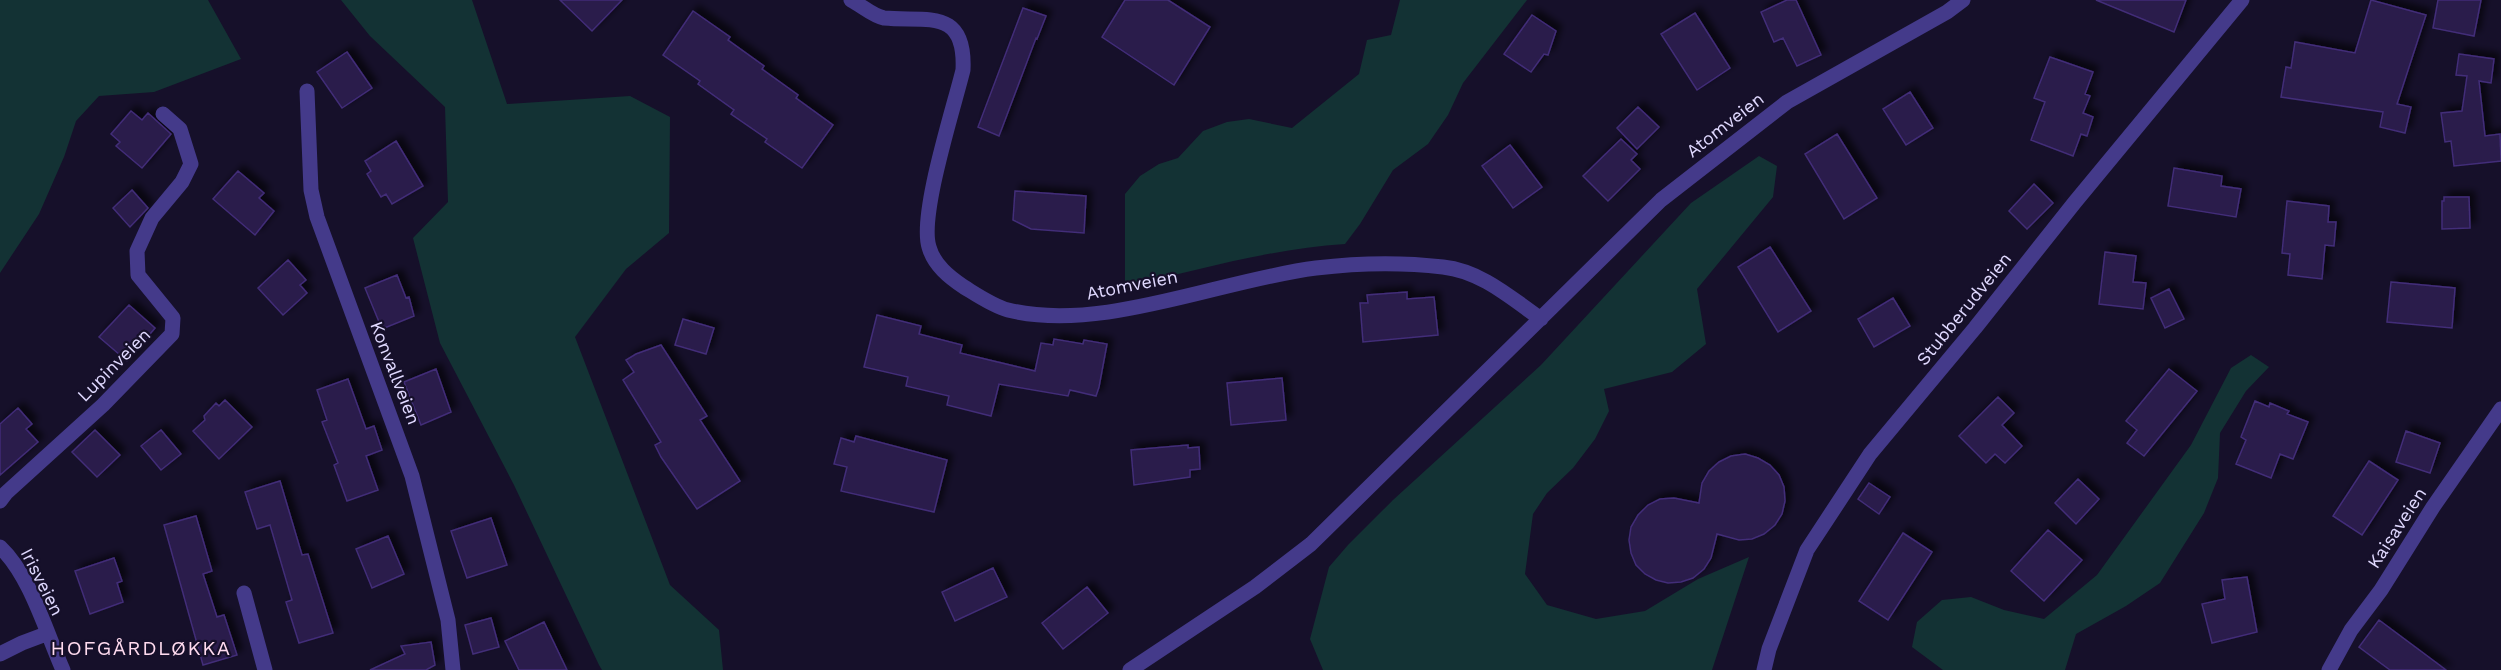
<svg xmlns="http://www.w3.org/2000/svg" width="2501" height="670" font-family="'Work Sans',sans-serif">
<defs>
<filter id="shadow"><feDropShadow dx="5.5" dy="-5.5" stdDeviation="3" flood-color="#0009"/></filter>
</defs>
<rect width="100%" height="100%" fill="#16102a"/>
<path fill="#133234" d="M 0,0 L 208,0 L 241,59 L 154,92 L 99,96 L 76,121 L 64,157 L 39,214 L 0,273 Z
M 341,0 L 472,0 L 507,104 L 630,96 L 670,117 L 669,233 L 626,269 L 575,337 L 670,585 L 719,630 L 723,670 L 602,670 L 599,665 L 514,485 L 440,343 L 413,238 L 448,202 L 445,107 L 370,36 Z
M 1400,0 L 1527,0 L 1463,83 L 1448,115 L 1428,144 L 1393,170 L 1360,224 L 1345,244 C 1270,249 1197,270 1125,287 L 1125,194 L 1140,176 L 1159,164 L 1178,158 L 1203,131 L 1227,122 L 1249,119 L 1292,128 L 1359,74 L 1367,40 L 1391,35 Z
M 1759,156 L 1777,166 L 1773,197 L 1697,289 L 1706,344 L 1672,372 L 1604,389 L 1609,411 L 1595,439 L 1573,468 L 1547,493 L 1533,514 L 1525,574 L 1547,605 L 1596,619 L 1645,611 L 1698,579 L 1749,557 L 1712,670 L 1323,670 L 1310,639 L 1329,567 L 1348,545 L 1393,500 L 1541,365 L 1691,203 Z
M 2251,355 L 2269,367 L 2246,391 L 2220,433 L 2218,478 L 2204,513 L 2160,583 L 2126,606 L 2076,634 L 2065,670 L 1943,670 L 1912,647 L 1917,622 L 1942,600 L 1971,597 L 2004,610 L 2044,619 L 2097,575 L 2191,445 L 2231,368 Z"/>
<path fill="#291b4b" stroke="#422d78" stroke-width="1.5" filter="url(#shadow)" d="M 560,0 L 622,0 L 592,31 Z
M 1125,0 L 1168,0 L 1210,27 L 1174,85 L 1102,37 Z
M 1787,0 L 1796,0 L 1821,55 L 1797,66 L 1783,38 L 1774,42 L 1761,12 Z
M 2096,0 L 2186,0 L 2174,32 Z
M 2371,0 L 2426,15 L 2397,104 L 2411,107 L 2405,133 L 2380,127 L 2383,112 L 2281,97 L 2286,67 L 2291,68 L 2295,42 L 2355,53 Z
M 2438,0 L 2481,0 L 2474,36 L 2433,28 Z
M 1023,8 L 1046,16 L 1037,39 L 1036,38 L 999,136 L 978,127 Z
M 693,11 L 730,37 L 728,40 L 764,66 L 762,69 L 798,95 L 796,98 L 833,125 L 802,168 L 765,142 L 767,139 L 731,114 L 734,110 L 698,84 L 700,81 L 663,55 Z
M 1695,13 L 1730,68 L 1697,90 L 1661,34 Z
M 1532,15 L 1556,31 L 1548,55 L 1544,54 L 1531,72 L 1504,54 Z
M 347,52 L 372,88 L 342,108 L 317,72 Z
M 2459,54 L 2494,59 L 2491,83 L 2479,81 L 2485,136 L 2500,134 L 2501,161 L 2454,166 L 2451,141 L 2445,142 L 2441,113 L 2462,111 L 2467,76 L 2456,75 Z
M 2050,57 L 2093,72 L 2085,94 L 2090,96 L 2083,113 L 2093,117 L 2087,136 L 2081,134 L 2073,156 L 2031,140 L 2045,102 L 2034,98 Z
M 1910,92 L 1933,128 L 1906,145 L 1883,109 Z
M 1638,107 L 1659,127 L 1637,149 L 1617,128 Z
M 131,111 L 142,120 L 148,113 L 171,134 L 142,168 L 116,146 L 120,142 L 111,134 Z
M 1837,134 L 1877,198 L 1844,219 L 1805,154 Z
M 1621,139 L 1637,154 L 1631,160 L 1640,169 L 1608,201 L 1583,176 Z
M 396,141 L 423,186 L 392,204 L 386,194 L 381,197 L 367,174 L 371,171 L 365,161 Z
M 1510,145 L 1542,187 L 1513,208 L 1482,166 Z
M 2174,168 L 2222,176 L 2221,186 L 2241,189 L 2236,217 L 2168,206 Z
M 238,171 L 264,193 L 259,198 L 274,211 L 255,235 L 213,199 Z
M 2034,184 L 2053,203 L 2027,229 L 2009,211 Z
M 132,190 L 148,208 L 130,227 L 113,208 Z
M 1015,191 L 1086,196 L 1084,233 L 1031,229 L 1013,220 Z
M 2444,197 L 2469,197 L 2470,228 L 2442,229 L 2442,201 L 2444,201 Z
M 2287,201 L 2329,206 L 2328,222 L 2336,222 L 2334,246 L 2325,245 L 2322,279 L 2288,275 L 2290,254 L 2282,253 Z
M 1770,247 L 1811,311 L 1778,332 L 1738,267 Z
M 2105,252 L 2136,256 L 2133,282 L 2146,283 L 2143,309 L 2099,304 Z
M 288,260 L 306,280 L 300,285 L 307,293 L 283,315 L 258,288 Z
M 397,275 L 406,298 L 409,297 L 414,316 L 382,329 L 365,288 Z
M 2391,282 L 2455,288 L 2452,328 L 2387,322 Z
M 2169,289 L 2184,319 L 2165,328 L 2151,298 Z
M 1407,292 L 1407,299 L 1434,297 L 1438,335 L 1363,342 L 1360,303 L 1368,303 L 1367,295 Z
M 1893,298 L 1910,326 L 1874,347 L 1858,319 Z
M 129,305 L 155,328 L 127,361 L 99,337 Z
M 877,315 L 921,326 L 919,334 L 962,345 L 960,353 L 1035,371 L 1041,343 L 1053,345 L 1054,339 L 1083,344 L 1084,340 L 1107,344 L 1099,387 L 1096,396 L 1070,390 L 1068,396 L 999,384 L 991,416 L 947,405 L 949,396 L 906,386 L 908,377 L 864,367 Z
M 683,319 L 714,328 L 706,354 L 675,345 Z
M 661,345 L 707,416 L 700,420 L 740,481 L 697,509 L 661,457 L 655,445 L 661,442 L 623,380 L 634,372 L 626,360 L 636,354 Z
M 436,369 L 451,412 L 421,425 L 404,382 Z
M 2169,369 L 2197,391 L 2144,456 L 2127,443 L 2137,430 L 2126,421 Z
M 1282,378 L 1286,420 L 1231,425 L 1227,383 Z
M 348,379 L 366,429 L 374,426 L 382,450 L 366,456 L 378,490 L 347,501 L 334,465 L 338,463 L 322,422 L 327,420 L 317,390 Z
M 1998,397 L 2014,413 L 2002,425 L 2022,446 L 2005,463 L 1995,454 L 1986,463 L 1959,436 Z
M 225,400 L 252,427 L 219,459 L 193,431 L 205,420 L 204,416 L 216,403 L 219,406 Z
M 2255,401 L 2269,407 L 2270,403 L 2289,411 L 2287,414 L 2308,422 L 2293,459 L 2280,454 L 2271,478 L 2236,464 L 2246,440 L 2241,437 Z
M 18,408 L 32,424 L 26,429 L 38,442 L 0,475 L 0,424 Z
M 95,430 L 120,455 L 97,477 L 72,452 Z
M 161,430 L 181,454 L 161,470 L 141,446 Z
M 2406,431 L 2440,443 L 2430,473 L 2396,462 Z
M 856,436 L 947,460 L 934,512 L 841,491 L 847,467 L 834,464 L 841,438 L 854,442 Z
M 1188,445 L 1188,448 L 1199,447 L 1200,469 L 1190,470 L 1190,477 L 1134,485 L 1131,450 Z
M 1745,454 L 1758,458 L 1770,465 L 1779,475 L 1784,487 L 1785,501 L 1782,514 L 1775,525 L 1764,534 L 1752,539 L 1739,540 L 1717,534 L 1711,558 L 1704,569 L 1693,578 L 1681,582 L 1668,583 L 1656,580 L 1645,574 L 1636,565 L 1631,553 L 1629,540 L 1631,527 L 1638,515 L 1648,505 L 1660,499 L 1674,498 L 1699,503 L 1702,483 L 1709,471 L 1719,462 L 1731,456 Z
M 2369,461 L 2398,480 L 2362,535 L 2333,516 Z
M 2078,479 L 2099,499 L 2076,524 L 2055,503 Z
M 280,481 L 302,555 L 308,554 L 333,633 L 299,643 L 286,602 L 292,600 L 270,525 L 257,529 L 245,492 Z
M 1869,483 L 1890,497 L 1879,514 L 1858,499 Z
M 196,516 L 212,571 L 203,574 L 217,617 L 224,615 L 237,655 L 203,665 L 164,525 Z
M 491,518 L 507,565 L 467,578 L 451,531 Z
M 2048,530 L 2082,560 L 2044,601 L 2011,571 Z
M 1903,533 L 1932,552 L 1888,620 L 1859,601 Z
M 388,536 L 404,574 L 372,588 L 356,549 Z
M 114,558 L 122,581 L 117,583 L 123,602 L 90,614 L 75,571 Z
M 993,568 L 1007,597 L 955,621 L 942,592 Z
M 2247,577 L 2257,632 L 2212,643 L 2202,604 L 2225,599 L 2222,580 Z
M 1087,587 L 1108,613 L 1063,649 L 1042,623 Z
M 491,618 L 499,647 L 473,654 L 465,625 Z
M 2379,620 L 2446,670 L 2390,670 L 2359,647 Z
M 544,622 L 567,670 L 519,670 L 505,641 Z
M 431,642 L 435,665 L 426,670 L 370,670 L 405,654 L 401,646 Z"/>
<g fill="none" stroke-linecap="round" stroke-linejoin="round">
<path stroke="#443a8a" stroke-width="15" d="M 851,0 C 861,5 873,16 884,18 C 926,22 966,7 963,70 C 954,107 919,215 929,247 C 934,265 949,277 964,287 C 977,295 993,306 1008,310 C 1102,333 1220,280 1316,268 C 1357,263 1401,262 1443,267 C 1481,271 1511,298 1541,319
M 307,91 L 311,190 L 317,217 L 412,476 L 448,620 L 453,670
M 0,501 L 6,493 L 103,405 L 172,334 L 173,318 L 138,275 L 137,251 L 152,218 L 182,182 L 191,164 L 180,129 L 163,114
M 0,547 C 30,575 46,632 63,670
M 244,593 L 265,670
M 0,654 L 22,643 L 46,634
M 1130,670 L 1255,587 L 1311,544 L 1661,200 L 1787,102 L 1947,12 L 1963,0
M 1764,670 L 1769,649 L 1807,550 L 1870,454 L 1975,328 L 2075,202 L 2242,0
M 2329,670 L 2351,630 L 2381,590 L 2433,507 L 2501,409"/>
</g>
<g text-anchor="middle" stroke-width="4.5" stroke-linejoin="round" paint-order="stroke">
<g font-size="18" fill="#e0d9ff" stroke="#16102a">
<text transform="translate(1725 125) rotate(-38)" y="6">Atomveien</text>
<text transform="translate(1132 285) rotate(-11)" y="6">Atomveien</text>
<text transform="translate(1964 309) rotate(-51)" y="6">Stubberudveien</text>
<text transform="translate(114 365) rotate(-45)" y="6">Lupinveien</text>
<text transform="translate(395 373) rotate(69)" y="6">Konvallveien</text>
<text transform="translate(2397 528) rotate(-57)" y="6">Kaisaveien</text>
<text transform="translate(42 582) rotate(63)" y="6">Irisveien</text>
</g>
<g font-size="20" letter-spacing="1.5" fill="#ffdbef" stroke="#16102a">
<text x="141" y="655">HOFGÅRDLØKKA</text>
</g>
</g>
</svg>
